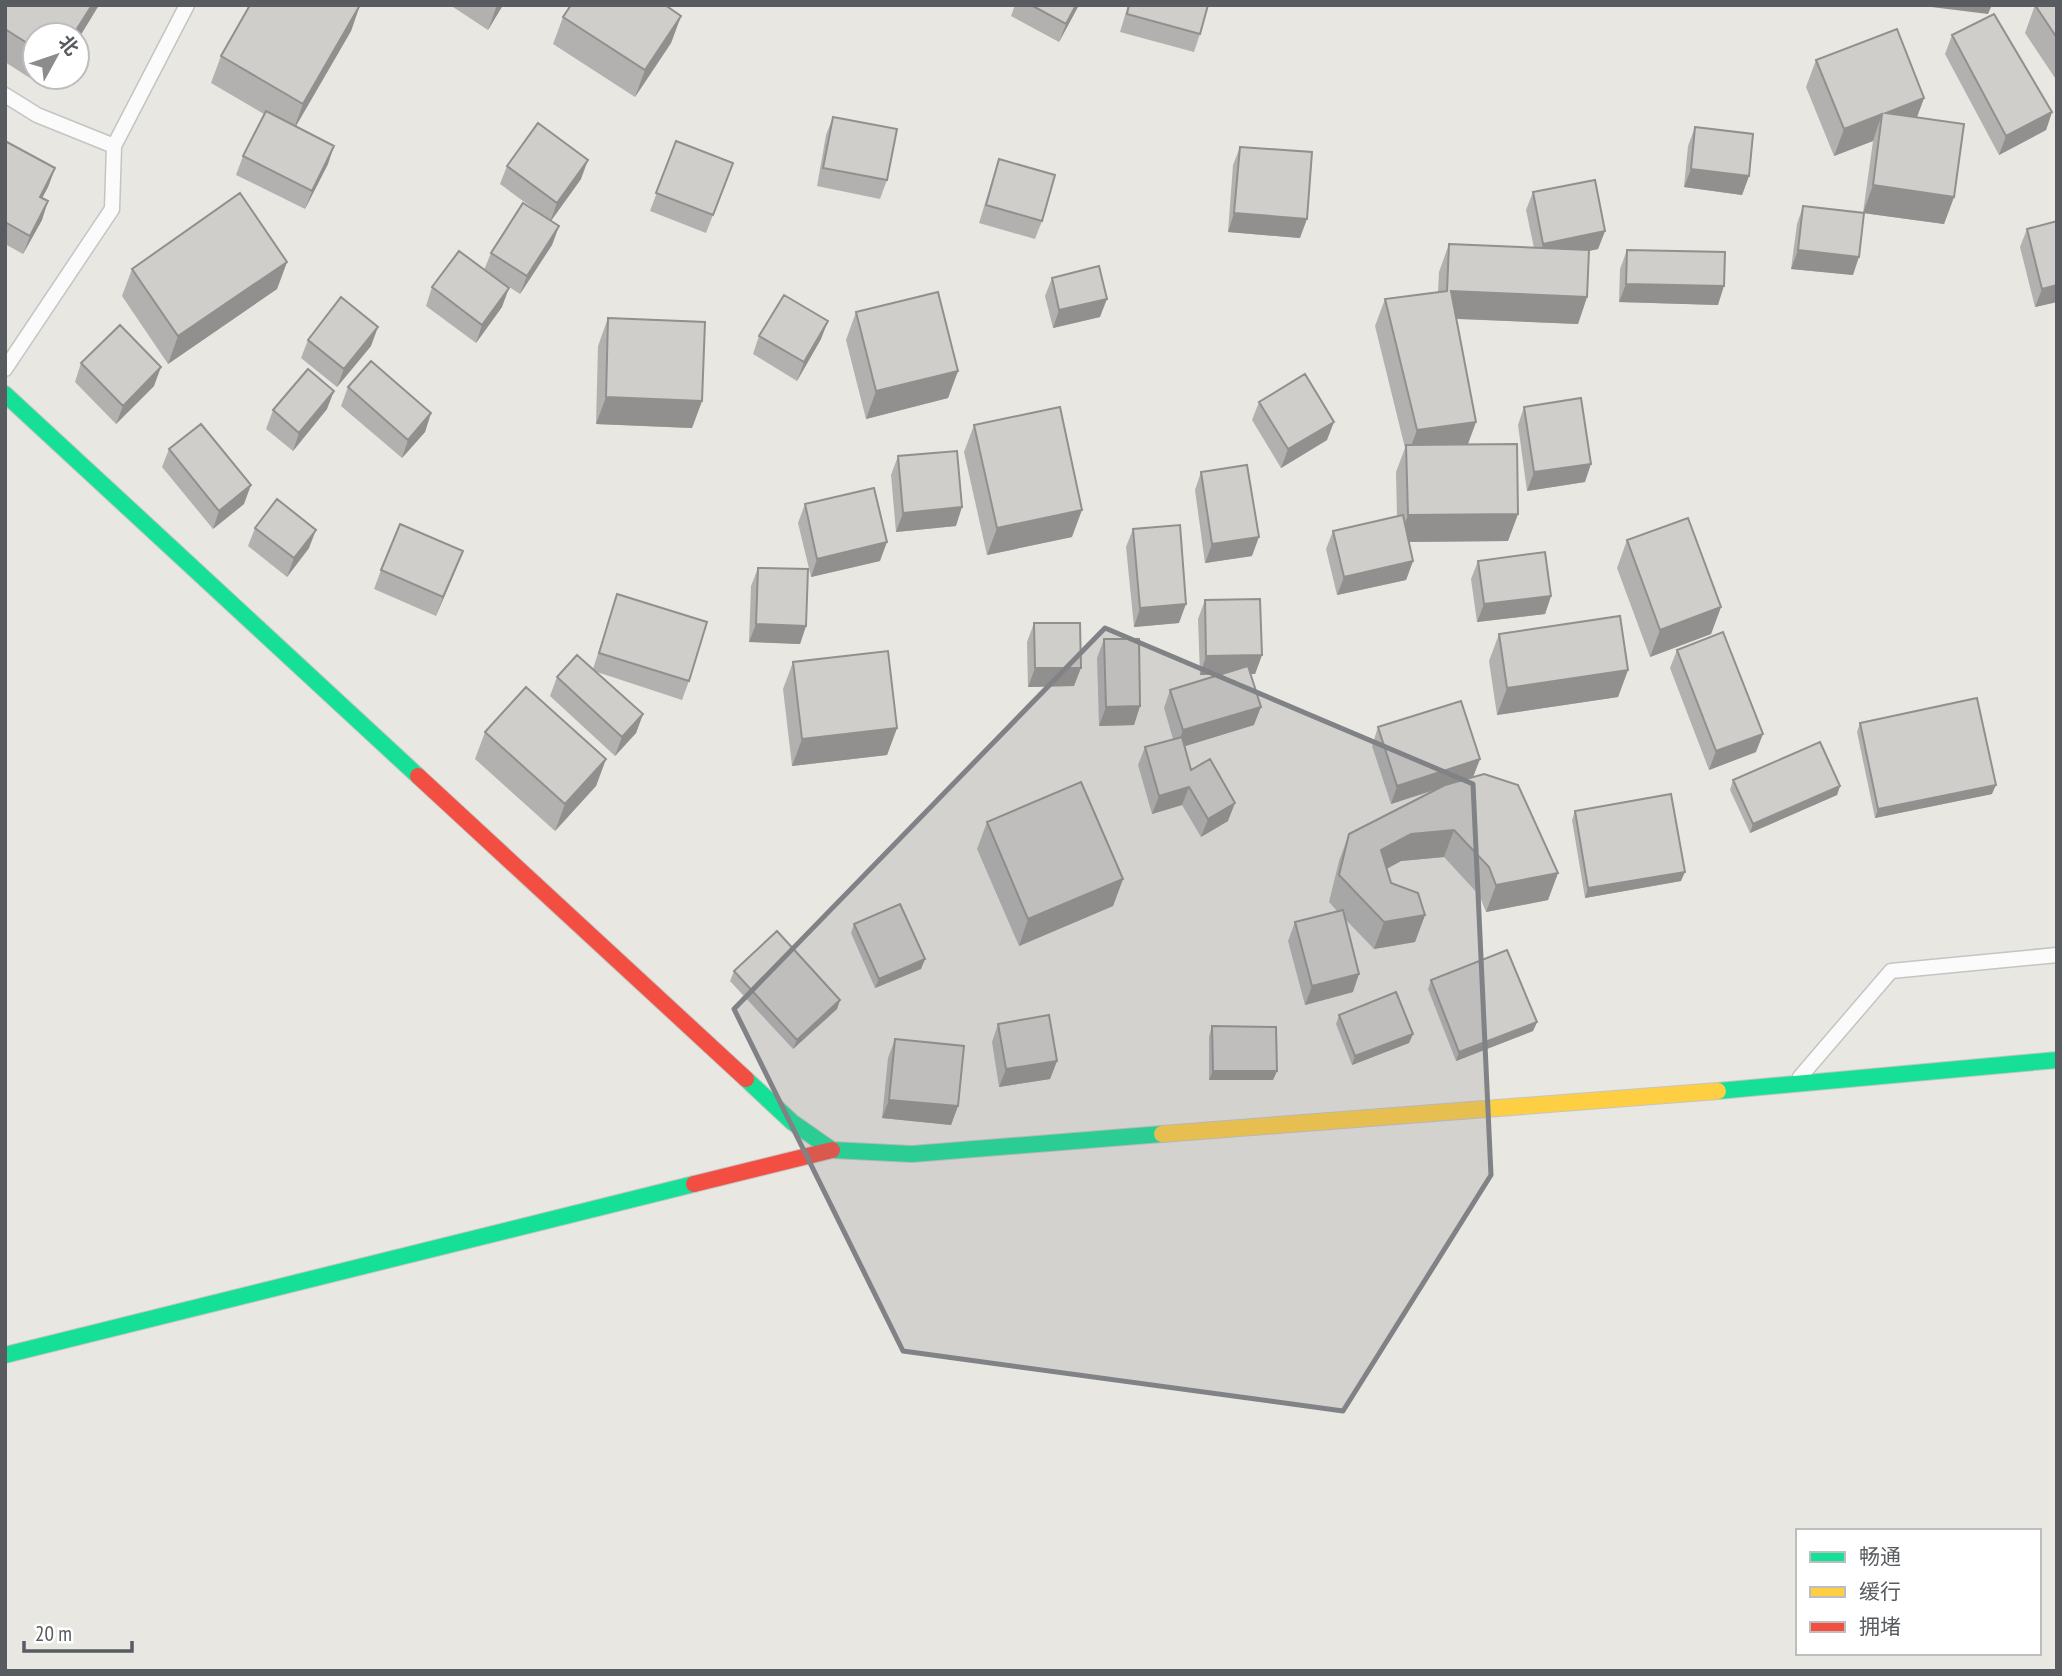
<svg xmlns="http://www.w3.org/2000/svg" width="2062" height="1676" font-family="'PT Sans Narrow','Noto Sans SC',sans-serif">
<rect width="100%" height="100%" fill="#e8e7e2"/>
<g fill="none" stroke-linecap="round" stroke-linejoin="round">
<defs>
<path id="lane" d="M 5,95 L 37,115 L 114,146
M 5,369 L 112,209 L 114,146 L 187,5
M 1800,1077 L 1891,971 L 2057,955"/>
<path id="fast" d="M 5,394 L 418,776
M 746,1079 L 792,1122 L 832,1150 L 912,1154 L 1162,1134
M 1718,1091 L 2057,1060
M 5,1355 L 694,1184"/>
<path id="slow" d="M 1162,1134 L 1718,1091"/>
<path id="jam" d="M 418,776 L 746,1079
M 694,1184 L 832,1150"/>
</defs>
<use href="#lane" stroke="#c4c4c3" stroke-width="17"/>
<use href="#fast" stroke="#c5c5c4" stroke-width="18"/>
<use href="#slow" stroke="#c5c5c4" stroke-width="18"/>
<use href="#jam" stroke="#c5c5c4" stroke-width="18"/>
<use href="#lane" stroke="#fcfbfb" stroke-width="14"/>
<use href="#fast" stroke="#16e098" stroke-width="16"/>
<use href="#slow" stroke="#ffcf43" stroke-width="16"/>
<use href="#jam" stroke="#f24e42" stroke-width="16"/>
</g>
<path fill="#b2b1af" d="M 5,5 L 99,5 L 77,41 L 77,35 L 35,35 L 35,77 L 54,77 L 47,89 L 5,62 Z
M 360,5 L 351,31 L 296,126 L 328,164 L 305,209 L 236,175 L 243,156 L 264,114 L 211,83 L 221,56 Z
M 450,5 L 503,5 L 488,30 Z
M 571,5 L 670,5 L 668,7 L 681,16 L 671,43 L 635,97 L 553,44 L 563,17 Z
M 1015,5 L 1079,5 L 1059,42 L 1011,16 Z
M 1128,5 L 1208,5 L 1200,34 L 1194,52 L 1120,32 Z
M 2035,5 L 2057,5 L 2057,81 L 2025,33 Z
M 1952,35 L 2052,112 L 2046,130 L 1999,155 L 1945,54 Z
M 1816,60 L 1924,98 L 1917,117 L 1954,197 L 1944,224 L 1863,213 L 1873,141 L 1834,156 L 1806,87 Z
M 833,117 L 887,180 L 880,199 L 817,186 L 826,135 Z
M 1695,127 L 1749,176 L 1742,195 L 1684,187 L 1688,146 Z
M 5,141 L 55,168 L 48,187 L 42,198 L 42,220 L 23,254 L 5,244 Z
M 676,141 L 733,163 L 706,233 L 650,211 Z
M 1240,147 L 1300,238 L 1228,232 L 1233,165 Z
M 999,159 L 1042,221 L 1035,239 L 979,223 L 993,177 Z
M 507,166 L 581,179 L 551,221 L 559,226 L 552,245 L 520,294 L 498,280 L 502,307 L 476,343 L 426,306 L 432,287 L 484,270 L 491,253 L 538,212 L 500,184 Z
M 1533,192 L 1605,231 L 1598,249 L 1589,251 L 1587,297 L 1578,324 L 1456,319 L 1476,422 L 1468,444 L 1518,514 L 1508,541 L 1408,542 L 1413,561 L 1406,580 L 1337,595 L 1326,549 L 1333,531 L 1397,517 L 1396,472 L 1405,448 L 1375,326 L 1385,299 L 1438,292 L 1439,272 L 1449,244 L 1534,248 L 1526,210 Z
M 1803,206 L 1853,275 L 1791,269 L 1797,224 Z
M 2057,221 L 2057,302 L 2035,307 L 2020,247 L 2027,229 Z
M 1627,250 L 1718,305 L 1619,302 L 1620,269 Z
M 287,262 L 277,289 L 168,364 L 122,296 L 132,269 Z
M 1052,278 L 1100,317 L 1053,328 L 1045,296 Z
M 856,312 L 958,371 L 948,398 L 866,419 L 846,340 Z
M 608,318 L 702,401 L 692,428 L 596,424 L 598,346 Z
M 759,336 L 821,339 L 797,381 L 753,354 Z
M 308,340 L 371,346 L 337,387 L 301,358 Z
M 81,363 L 154,386 L 116,424 L 75,382 Z
M 348,387 L 431,413 L 425,432 L 402,458 L 341,406 Z
M 1259,402 L 1327,440 L 1281,468 L 1252,420 Z
M 1524,407 L 1585,482 L 1527,491 L 1518,425 Z
M 327,409 L 293,451 L 266,429 L 273,410 Z
M 974,425 L 1072,537 L 987,555 L 964,452 Z
M 169,449 L 244,504 L 213,529 L 162,467 Z
M 898,456 L 956,526 L 896,532 L 891,475 Z
M 1201,472 L 1252,556 L 1205,563 L 1195,490 Z
M 805,504 L 880,561 L 811,577 L 798,523 Z
M 255,528 L 309,548 L 287,577 L 248,546 Z
M 1133,529 L 1179,623 L 1134,627 L 1126,547 Z
M 1627,540 L 1721,607 L 1711,634 L 1650,657 L 1617,568 Z
M 1478,561 L 1551,596 L 1545,614 L 1477,622 L 1471,579 Z
M 758,568 L 806,626 L 800,644 L 749,642 L 751,586 Z
M 456,569 L 436,616 L 374,589 L 381,570 Z
M 617,594 L 689,681 L 682,700 L 597,672 L 643,714 L 636,733 L 615,756 L 550,696 L 557,677 L 593,669 Z
M 1205,600 L 1262,655 L 1255,674 L 1251,674 L 1254,725 L 1184,746 L 1191,770 L 1228,821 L 1201,837 L 1182,805 L 1152,814 L 1138,765 L 1145,747 L 1173,739 L 1164,708 L 1170,690 L 1221,674 L 1200,675 L 1198,619 Z
M 1034,623 L 1074,686 L 1028,687 L 1027,642 Z
M 1499,634 L 1628,670 L 1618,697 L 1497,715 L 1489,661 Z
M 1104,639 L 1140,706 L 1134,725 L 1099,726 L 1097,658 Z
M 1677,650 L 1756,752 L 1709,770 L 1670,668 Z
M 793,662 L 897,728 L 887,755 L 792,766 L 783,689 Z
M 1860,723 L 1992,794 L 1875,818 L 1857,732 Z
M 1378,727 L 1480,759 L 1473,777 L 1558,873 L 1548,900 L 1486,912 L 1479,895 L 1444,857 L 1401,861 L 1387,869 L 1391,883 L 1425,915 L 1415,942 L 1374,949 L 1345,919 L 1353,992 L 1305,1005 L 1288,941 L 1295,922 L 1338,912 L 1329,902 L 1339,861 L 1349,834 L 1435,790 L 1391,804 L 1372,746 Z
M 485,732 L 606,759 L 596,786 L 555,831 L 475,759 Z
M 1733,780 L 1840,786 L 1837,795 L 1750,833 L 1730,790 Z
M 1575,811 L 1681,881 L 1585,898 L 1572,820 Z
M 987,822 L 1123,879 L 1113,906 L 1019,946 L 977,849 Z
M 854,924 L 925,959 L 921,969 L 875,988 L 851,933 Z
M 734,971 L 840,1000 L 837,1009 L 793,1049 L 730,981 Z
M 1431,980 L 1537,1022 L 1533,1031 L 1456,1061 L 1428,989 Z
M 1339,1015 L 1413,1034 L 1409,1043 L 1352,1065 L 1336,1024 Z
M 998,1024 L 1057,1061 L 1050,1079 L 999,1087 L 992,1042 Z
M 1212,1026 L 1277,1071 L 1273,1080 L 1209,1080 L 1209,1036 Z
M 895,1039 L 958,1106 L 951,1125 L 882,1118 L 888,1058 Z"/>
<path fill="#91908e" d="M 92,5 L 99,5 L 77,41 L 77,35 L 73,35 Z
M 360,5 L 351,31 L 293,131 L 303,104 Z
M 497,5 L 503,5 L 488,30 Z
M 1076,5 L 1079,5 L 1059,42 L 1066,24 Z
M 1915,5 L 1992,5 L 1988,14 Z
M 681,16 L 671,43 L 635,97 L 645,70 Z
M 51,77 L 54,77 L 47,89 Z
M 1924,98 L 1914,125 L 1886,113 Z
M 2052,112 L 2046,130 L 1999,155 L 2006,136 Z
M 1882,114 L 1873,141 L 1834,156 L 1844,129 Z
M 334,146 L 328,164 L 305,209 L 312,191 Z
M 588,160 L 581,179 L 550,222 L 557,203 Z
M 55,168 L 48,187 L 33,215 L 40,197 Z
M 1691,169 L 1749,176 L 1742,195 L 1684,187 Z
M 1873,185 L 1954,197 L 1944,224 L 1863,213 Z
M 48,201 L 42,220 L 23,254 L 30,236 Z
M 1234,213 L 1307,219 L 1300,238 L 1228,232 Z
M 559,226 L 552,245 L 520,294 L 527,276 Z
M 1605,231 L 1598,249 L 1537,262 L 1543,244 Z
M 1798,250 L 1859,257 L 1853,275 L 1791,269 Z
M 287,262 L 277,289 L 168,364 L 178,336 Z
M 1626,284 L 1724,286 L 1718,305 L 1619,302 Z
M 2057,285 L 2057,302 L 2035,307 L 2042,289 Z
M 509,288 L 502,307 L 476,343 L 482,325 Z
M 1451,291 L 1587,297 L 1578,324 L 1441,318 Z
M 1107,299 L 1100,317 L 1053,328 L 1059,310 Z
M 828,321 L 821,339 L 797,381 L 804,362 Z
M 378,327 L 371,346 L 337,387 L 344,369 Z
M 161,367 L 154,386 L 116,424 L 123,406 Z
M 958,371 L 948,398 L 866,419 L 876,391 Z
M 334,391 L 327,409 L 293,451 L 299,433 Z
M 606,397 L 702,401 L 692,428 L 596,424 Z
M 431,413 L 425,432 L 402,458 L 408,440 Z
M 1334,422 L 1327,440 L 1281,468 L 1288,449 Z
M 1476,422 L 1466,449 L 1407,457 L 1417,430 Z
M 1591,464 L 1585,482 L 1527,491 L 1534,472 Z
M 251,485 L 244,504 L 213,529 L 219,511 Z
M 962,507 L 956,526 L 896,532 L 903,513 Z
M 1082,510 L 1072,537 L 987,555 L 997,528 Z
M 1518,514 L 1508,541 L 1398,542 L 1408,515 Z
M 316,530 L 309,548 L 287,577 L 294,558 Z
M 1259,537 L 1252,556 L 1205,563 L 1212,544 Z
M 887,542 L 880,561 L 811,577 L 817,559 Z
M 463,551 L 456,569 L 436,616 L 443,597 Z
M 1413,561 L 1406,580 L 1337,595 L 1344,577 Z
M 1551,596 L 1545,614 L 1477,622 L 1484,604 Z
M 1186,604 L 1179,623 L 1134,627 L 1140,608 Z
M 1721,607 L 1711,634 L 1650,657 L 1660,630 Z
M 756,624 L 806,626 L 800,644 L 749,642 Z
M 1262,655 L 1255,674 L 1200,675 L 1206,656 Z
M 1035,668 L 1081,668 L 1074,686 L 1028,687 Z
M 1628,670 L 1618,697 L 1497,715 L 1507,688 Z
M 1140,706 L 1134,725 L 1099,726 L 1106,707 Z
M 1261,707 L 1254,725 L 1176,749 L 1183,730 Z
M 643,714 L 636,733 L 615,756 L 622,737 Z
M 897,728 L 887,755 L 792,766 L 802,739 Z
M 1763,734 L 1756,752 L 1709,770 L 1716,751 Z
M 606,759 L 596,786 L 555,831 L 565,804 Z
M 1480,759 L 1473,777 L 1391,804 L 1397,786 Z
M 1996,785 L 1992,794 L 1875,818 L 1878,809 Z
M 1840,786 L 1837,795 L 1750,833 L 1753,824 Z
M 1189,787 L 1182,805 L 1152,814 L 1159,796 Z
M 1235,803 L 1228,821 L 1201,837 L 1208,819 Z
M 1454,830 L 1444,857 L 1401,861 L 1371,877 L 1381,850 L 1411,834 Z
M 1685,872 L 1681,881 L 1585,898 L 1588,888 Z
M 1558,873 L 1548,900 L 1486,912 L 1496,885 Z
M 1123,879 L 1113,906 L 1019,946 L 1028,919 Z
M 1425,915 L 1415,942 L 1374,949 L 1384,922 Z
M 925,959 L 921,969 L 875,988 L 879,979 Z
M 1359,974 L 1353,992 L 1305,1005 L 1312,986 Z
M 840,1000 L 837,1009 L 793,1049 L 797,1040 Z
M 1537,1022 L 1533,1031 L 1456,1061 L 1459,1052 Z
M 1413,1034 L 1409,1043 L 1352,1065 L 1355,1056 Z
M 1057,1061 L 1050,1079 L 999,1087 L 1006,1069 Z
M 1213,1071 L 1277,1071 L 1273,1080 L 1209,1080 Z
M 889,1100 L 958,1106 L 951,1125 L 882,1118 Z"/>
<path fill="#cfcecb" stroke="#91908e" stroke-width="2" d="M 5,5 L 92,5 L 73,35 L 35,35 L 35,48 L 5,29 Z
M 250,5 L 360,5 L 303,104 L 221,56 Z
M 571,5 L 665,5 L 681,16 L 645,70 L 563,17 Z
M 1031,5 L 1076,5 L 1066,24 Z
M 1129,5 L 1208,5 L 1200,34 L 1127,14 Z
M 2035,5 L 2057,5 L 2057,38 Z
M 1994,14 L 2052,112 L 2006,136 L 1952,35 Z
M 1897,29 L 1924,98 L 1886,113 L 1964,124 L 1954,197 L 1873,185 L 1882,114 L 1844,129 L 1816,60 Z
M 266,111 L 334,146 L 312,191 L 243,156 Z
M 833,117 L 897,129 L 887,180 L 823,168 Z
M 538,123 L 588,160 L 557,203 L 507,166 Z
M 1695,127 L 1753,134 L 1749,176 L 1691,169 Z
M 5,141 L 55,168 L 40,197 L 48,201 L 30,236 L 5,222 Z
M 676,141 L 733,163 L 713,215 L 656,193 Z
M 1240,147 L 1312,152 L 1307,219 L 1234,213 Z
M 999,159 L 1055,175 L 1042,221 L 986,205 Z
M 1595,180 L 1605,231 L 1543,244 L 1533,192 Z
M 240,193 L 287,262 L 178,336 L 132,269 Z
M 523,203 L 559,226 L 527,276 L 491,253 Z
M 1803,206 L 1864,213 L 1859,257 L 1798,250 Z
M 2057,221 L 2057,285 L 2042,289 L 2027,229 Z
M 1449,244 L 1589,250 L 1587,297 L 1451,291 L 1476,422 L 1417,430 L 1385,299 L 1447,291 Z
M 1627,250 L 1725,252 L 1724,286 L 1626,284 Z
M 459,251 L 509,288 L 482,325 L 432,287 Z
M 1099,266 L 1107,299 L 1059,310 L 1052,278 Z
M 938,292 L 958,371 L 876,391 L 856,312 Z
M 784,295 L 828,321 L 804,362 L 759,336 Z
M 341,297 L 378,327 L 344,369 L 308,340 Z
M 608,318 L 705,322 L 702,401 L 606,397 Z
M 120,325 L 161,367 L 123,406 L 81,363 Z
M 371,361 L 431,413 L 408,440 L 348,387 Z
M 308,369 L 334,391 L 299,433 L 273,410 Z
M 1305,374 L 1334,422 L 1288,449 L 1259,402 Z
M 1581,398 L 1591,464 L 1534,472 L 1524,407 Z
M 1060,407 L 1082,510 L 997,528 L 974,425 Z
M 201,424 L 251,485 L 219,511 L 169,449 Z
M 1517,444 L 1518,514 L 1408,515 L 1406,445 Z
M 957,451 L 962,507 L 903,513 L 898,456 Z
M 1247,465 L 1259,537 L 1212,544 L 1201,472 Z
M 874,488 L 887,542 L 817,559 L 805,504 Z
M 277,499 L 316,530 L 294,558 L 255,528 Z
M 1403,515 L 1413,561 L 1344,577 L 1333,531 Z
M 1688,518 L 1721,607 L 1660,630 L 1627,540 Z
M 400,524 L 463,551 L 443,597 L 381,570 Z
M 1180,525 L 1186,604 L 1140,608 L 1133,529 Z
M 1545,552 L 1551,596 L 1484,604 L 1478,561 Z
M 758,568 L 808,569 L 806,626 L 756,624 Z
M 617,594 L 707,622 L 689,681 L 599,653 Z
M 1260,599 L 1262,655 L 1206,656 L 1205,600 Z
M 1620,616 L 1628,670 L 1507,688 L 1499,634 Z
M 1034,623 L 1080,623 L 1081,668 L 1035,668 Z
M 1723,632 L 1763,734 L 1716,751 L 1677,650 Z
M 1104,639 L 1139,639 L 1140,706 L 1106,707 Z
M 888,651 L 897,728 L 802,739 L 793,662 Z
M 577,655 L 643,714 L 622,737 L 557,677 Z
M 1248,666 L 1261,707 L 1183,730 L 1170,690 Z
M 526,687 L 606,759 L 565,804 L 485,732 Z
M 1977,698 L 1996,785 L 1878,809 L 1860,723 Z
M 1461,701 L 1480,759 L 1397,786 L 1378,727 Z
M 1182,737 L 1191,770 L 1210,759 L 1235,803 L 1208,819 L 1189,787 L 1159,796 L 1145,747 Z
M 1820,742 L 1840,786 L 1753,824 L 1733,780 Z
M 1484,774 L 1518,785 L 1558,873 L 1496,885 L 1489,867 L 1454,830 L 1411,834 L 1381,850 L 1391,883 L 1418,893 L 1425,915 L 1384,922 L 1339,875 L 1349,834 L 1445,785 Z
M 1081,782 L 1123,879 L 1028,919 L 987,822 Z
M 1671,794 L 1685,872 L 1588,888 L 1575,811 Z
M 900,904 L 925,959 L 879,979 L 854,924 Z
M 1343,910 L 1359,974 L 1312,986 L 1295,922 Z
M 777,931 L 840,1000 L 797,1040 L 734,971 Z
M 1507,950 L 1537,1022 L 1459,1052 L 1431,980 Z
M 1396,992 L 1413,1034 L 1355,1056 L 1339,1015 Z
M 1049,1015 L 1057,1061 L 1006,1069 L 998,1024 Z
M 1212,1026 L 1276,1027 L 1277,1071 L 1213,1071 Z
M 895,1039 L 964,1046 L 958,1106 L 889,1100 Z"/>
<path fill="#808285" fill-opacity="0.2" stroke="#808285" stroke-width="5" stroke-linejoin="round" d="M 1105,628 L 1473,784 L 1491,1175 L 1343,1411 L 903,1351 L 734,1009 Z"/>
<rect width="2062" height="1676" fill="none" stroke="#585b60" stroke-width="14"/>
<rect x="1796" y="1529" width="245" height="126" fill="#ffffff" stroke="#bcbdbf" stroke-width="2"/>
<rect x="1810" y="1552" width="35" height="10" fill="#16e098" stroke="#bcbdbf" stroke-width="2"/>
<text x="1859" y="1564" font-size="21" fill="#585b60">畅通</text>
<rect x="1810" y="1587" width="35" height="10" fill="#ffcf43" stroke="#bcbdbf" stroke-width="2"/>
<text x="1859" y="1599" font-size="21" fill="#585b60">缓行</text>
<rect x="1810" y="1622" width="35" height="10" fill="#f24e42" stroke="#bcbdbf" stroke-width="2"/>
<text x="1859" y="1634" font-size="21" fill="#585b60">拥堵</text>
<g transform="translate(56 56) rotate(50)"><circle r="33" fill="#ffffff" stroke="#bcbdbf" stroke-width="2"/>
<path d="M0-5L12 26L0 18L-12 26Z" fill="#8a8c8e"/>
<text y="-10" font-size="19" font-weight="bold" text-anchor="middle" fill="#585b60">北</text>
</g>
<path d="M24 1641v10h108v-10" fill="none" stroke="#585b60" stroke-width="3.5"/>
<text x="35" y="1641" font-size="21" fill="#585b60" stroke="#ffffff" stroke-width="5" paint-order="stroke">20 m</text>
</svg>
